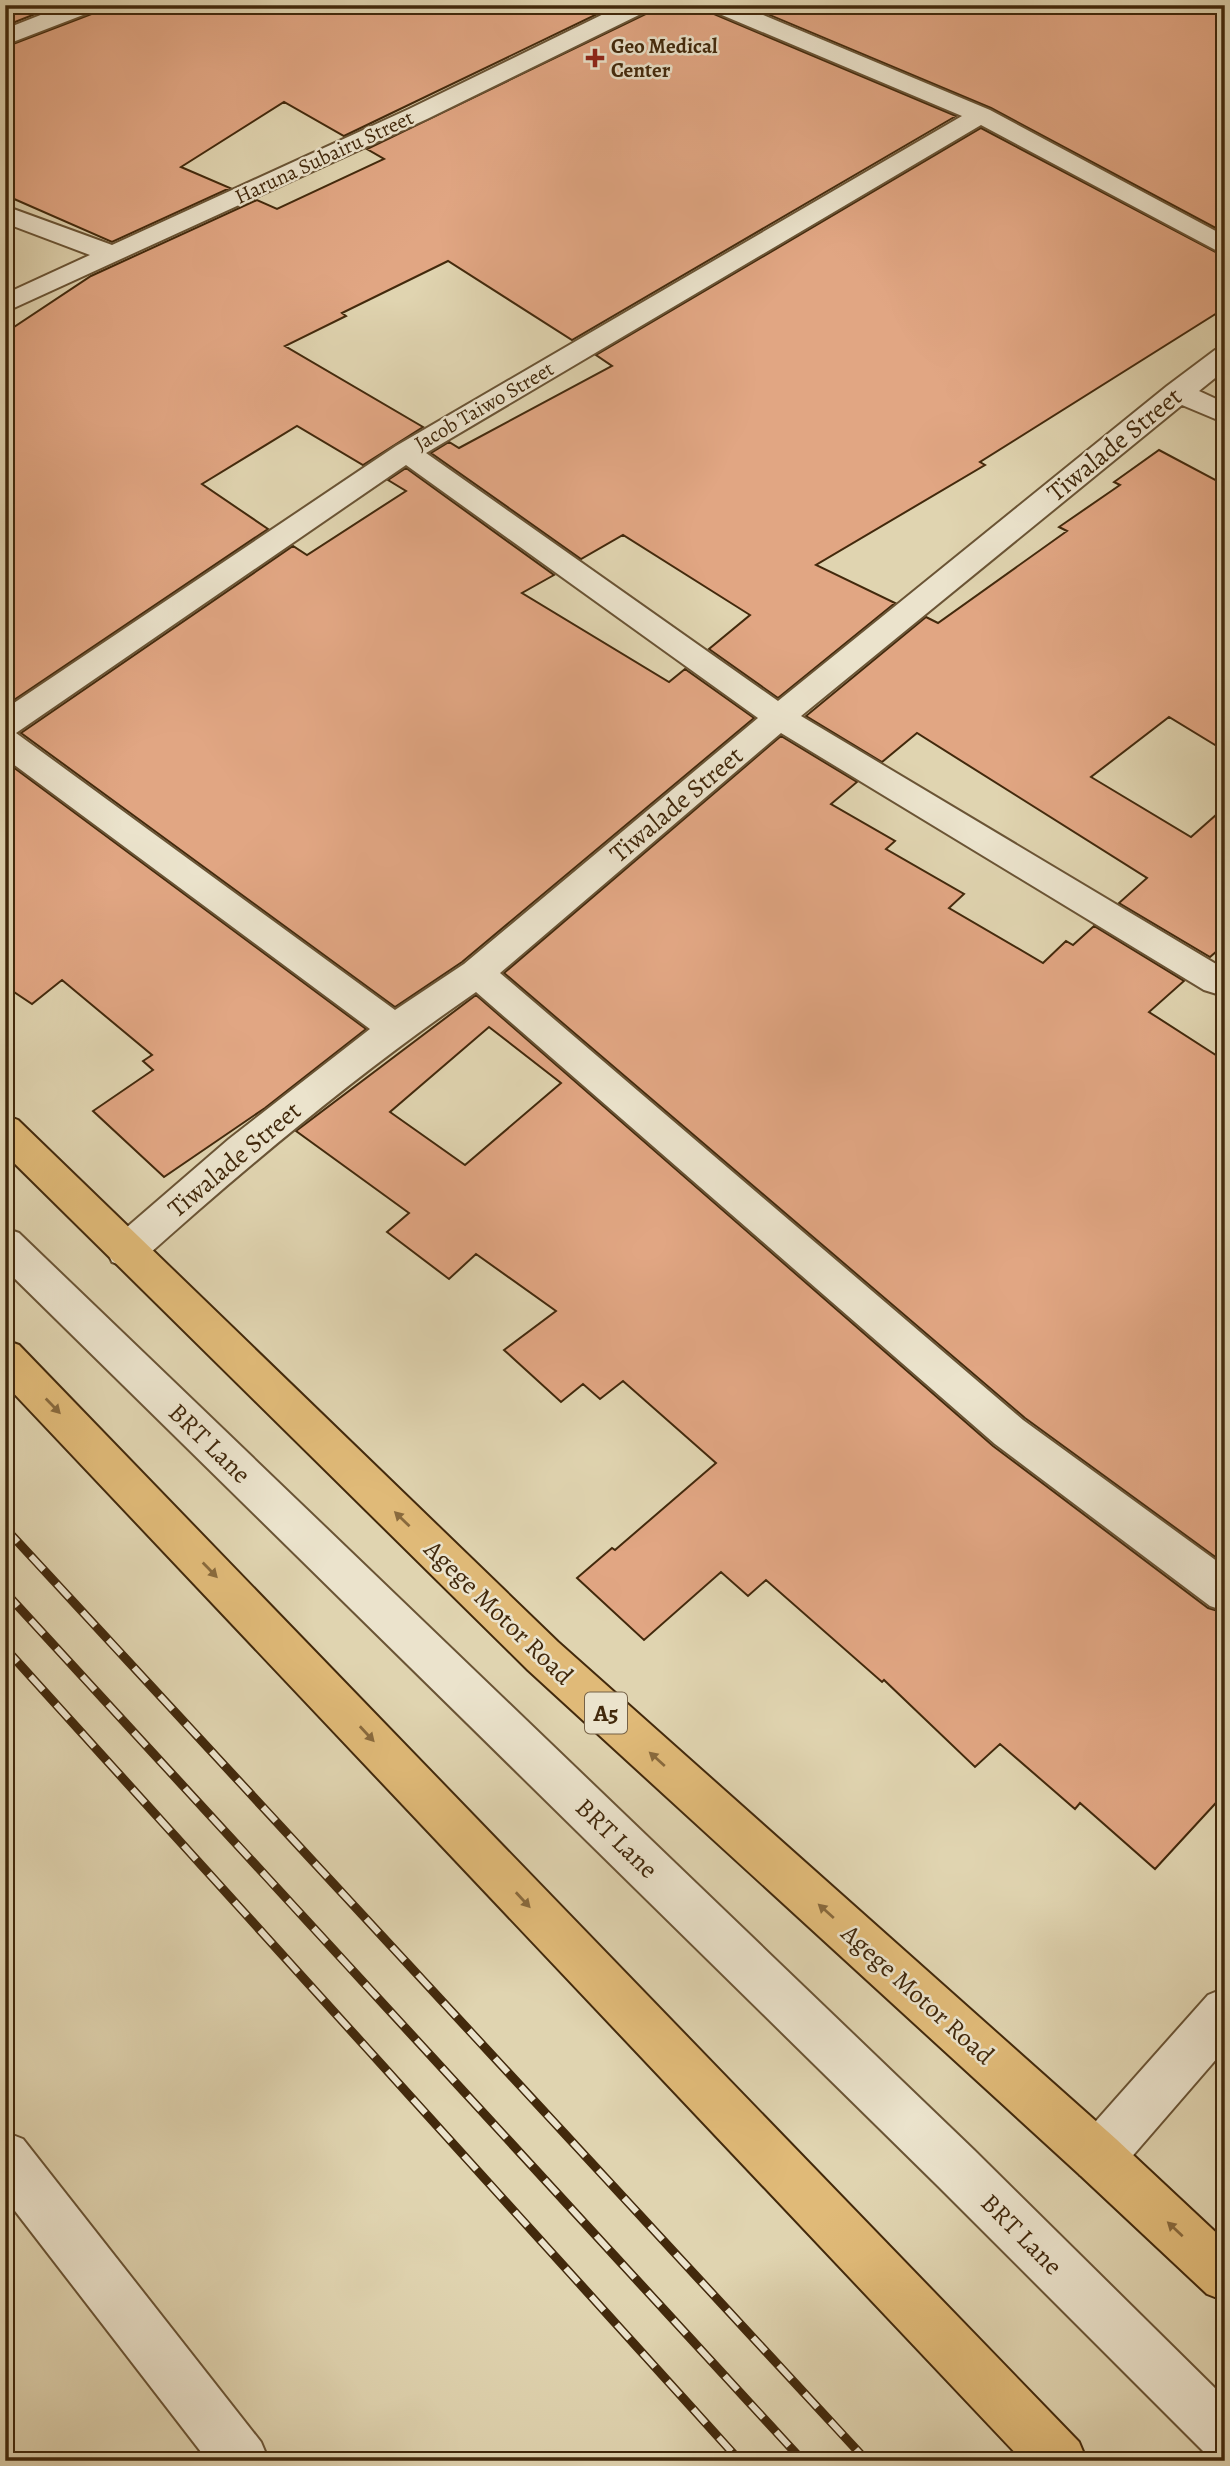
<svg xmlns="http://www.w3.org/2000/svg" width="1230" height="2466" font-family="Alegreya,serif">
<rect width="100%" height="100%" fill="#e0d4b0"/>
<filter id="stains"><feTurbulence type="fractalNoise" baseFrequency=".00286" numOctaves="4"/><feColorMatrix values="0 0 0 0 .2 0 0 0 0 .09 0 0 0 0 .02 0 0 0 .5 -.17"/></filter>
<radialGradient id="worn" r=".72"><stop offset=".6" stop-color="#630" stop-opacity="0"/><stop offset="1" stop-color="#630" stop-opacity=".3"/></radialGradient>
<path fill="#e1a683" stroke="#42290c" stroke-width="2" fill-rule="evenodd" d="M 5,5 L 58,5 L 5,26 Z
M 102,5 L 616,5 L 344,136 L 284,102 L 181,167 L 230,188 L 112,242 L 5,195 L 5,47 L 97,12 Z
M 655,5 L 704,5 L 709,12 L 956,116 L 572,340 L 448,261 L 342,313 L 346,316 L 285,346 L 423,427 L 363,465 L 297,426 L 202,484 L 268,529 L 5,706 L 5,333 L 91,276 L 257,200 L 277,209 L 384,159 L 367,149 L 650,12 Z
M 746,5 L 1225,5 L 1225,233 L 991,108 Z
M 981,128 L 1225,257 L 1225,308 L 980,462 L 985,465 L 816,565 L 895,603 L 778,698 L 709,649 L 750,615 L 623,535 L 581,559 L 431,453 L 449,442 L 459,448 L 612,366 L 596,355 Z
M 1159,450 L 1225,485 L 1225,751 L 1169,717 L 1091,777 L 1191,837 L 1225,807 L 1225,944 L 1210,957 L 1119,903 L 1147,878 L 917,733 L 882,762 L 806,716 L 926,617 L 938,623 L 1067,531 L 1059,527 L 1120,485 L 1114,482 Z
M 406,468 L 554,575 L 522,593 L 669,682 L 685,669 L 754,718 L 462,962 L 395,1007 L 21,733 L 293,546 L 307,555 L 406,491 L 388,480 Z
M 781,736 L 857,782 L 831,804 L 895,841 L 886,849 L 964,894 L 949,908 L 1043,963 L 1066,941 L 1073,945 L 1094,926 L 1184,981 L 1149,1012 L 1225,1061 L 1225,1564 L 1025,1418 L 504,973 Z
M 5,761 L 366,1029 L 265,1108 L 164,1177 L 93,1111 L 153,1070 L 143,1061 L 152,1055 L 62,980 L 32,1004 L 5,986 Z
M 476,995 L 993,1446 L 1208,1608 L 1225,1613 L 1225,1793 L 1155,1869 L 1080,1803 L 1075,1809 L 1000,1744 L 975,1767 L 884,1680 L 882,1682 L 766,1580 L 748,1596 L 721,1572 L 644,1640 L 577,1578 L 612,1548 L 615,1550 L 716,1463 L 623,1381 L 600,1399 L 583,1384 L 561,1402 L 504,1350 L 556,1311 L 476,1254 L 449,1279 L 387,1232 L 409,1213 L 296,1131 ZM 489,1027 L 561,1083 L 465,1165 L 390,1112 Z"/>
<g fill="none" stroke-linecap="round" stroke-linejoin="round">
<defs>
<path id="minor" d="M 66,5 L 100,5 L 96,10 L 5,45 L 5,29 Z
M 622,5 L 653,5 L 649,10 L 427,119 L 5,312 L 5,294 L 90,255 L 5,223 L 5,206 L 112,245 L 409,109 Z
M 706,5 L 739,5 L 990,110 L 1225,236 L 1225,255 L 981,125 L 426,453 L 778,701 L 1167,386 L 1215,350 L 1225,348 L 1225,370 L 1199,391 L 1225,403 L 1225,423 L 1182,405 L 801,716 L 1216,964 L 1225,961 L 1225,992 L 1217,994 L 1204,990 L 781,733 L 500,973 L 1023,1420 L 1225,1567 L 1225,1611 L 1210,1606 L 995,1444 L 476,992 C 357,1074 247,1166 140,1262 L 126,1267 L 112,1262 L 107,1251 L 112,1240 L 229,1139 L 370,1029 L 5,758 L 5,709 L 396,446 L 962,116 L 710,10 ZM 406,465 L 758,718 L 464,964 L 395,1010 L 16,733 Z
M 5,1228 L 19,1233 L 974,2150 L 1225,2398 L 1225,2461 L 1206,2454 L 938,2186 L 5,1269 Z
M 1225,1988 L 1225,2049 L 1116,2175 L 1098,2182 L 1080,2175 L 1073,2157 L 1080,2139 L 1208,1995 Z
M 5,2132 L 23,2139 L 261,2442 L 269,2461 L 208,2461 L 5,2198 Z"/>
<path id="highway" d="M 5,1115 L 18,1120 L 558,1642 L 1116,2139 L 1225,2241 L 1225,2301 L 1207,2294 L 1080,2175 L 528,1670 L 5,1154 Z
M 5,1340 L 19,1345 L 1079,2442 L 1087,2461 L 1023,2461 L 5,1384 Z"/>
</defs>
<use href="#minor" stroke="#6a5435" stroke-width="4"/>
<use href="#highway" stroke="#42290c" stroke-width="4"/>
<use href="#minor" fill="#ebe3cc" fill-rule="evenodd"/>
<use href="#highway" fill="#e0ba78" fill-rule="evenodd"/>
<defs>
<path id="rail" d="M 5,1528 L 867,2461
M 5,1592 L 803,2461
M 5,1648 L 740,2461"/>
</defs>
<use href="#rail" stroke="#42290c" stroke-width="9"/>
<use href="#rail" stroke="#ebe3cc" stroke-width="6" stroke-dasharray="19" stroke-linecap="butt"/>
</g>
<defs><path id="oneway-solid" d="M-6-.8H1V-3.2L6.5 0L1 3.2V.8H-6Z" transform="scale(1.75)"/></defs>
<g fill="#896a3d">
<use href="#oneway-solid" transform="translate(53 1406) rotate(46)"/>
<use href="#oneway-solid" transform="translate(402 1519) rotate(-136)"/>
<use href="#oneway-solid" transform="translate(210 1570) rotate(46)"/>
<use href="#oneway-solid" transform="translate(367 1734) rotate(47)"/>
<use href="#oneway-solid" transform="translate(657 1759) rotate(-138)"/>
<use href="#oneway-solid" transform="translate(523 1900) rotate(47)"/>
<use href="#oneway-solid" transform="translate(826 1911) rotate(-138)"/>
<use href="#oneway-solid" transform="translate(1175 2229) rotate(-137)"/>
</g>
<path fill="#8f2418" stroke="#ebe3cc" stroke-width="2.5" d="M591.5 47.5h7v7h7v7h-7v7h-7v-7h-7v-7h7z"/>
<g text-anchor="middle" stroke-width="5" stroke-linejoin="round" paint-order="stroke">
<g font-size="21" font-weight="bold" fill="#42290c" stroke="#ebe3cc" text-anchor="start">
<text x="611" y="53">Geo Medical<tspan x="611" dy="24">Center</tspan></text>
</g>
<g font-size="21" fill="#42290c" stroke="#ebe3cc">
<text transform="translate(324 157) rotate(-25)" y="7">Haruna Subairu Street</text>
<text transform="translate(484 406) rotate(-30)" y="7">Jacob Taiwo Street</text>
</g>
<rect fill="#ebe3cc" stroke="#756146" stroke-width="2" x="585" y="1692.5" width="42" height="41" rx="5"/>
<g font-size="24" font-weight="bold" fill="#42290c">
<text x="606" y="1721">A5</text>
</g>
<g font-size="26" fill="#42290c" stroke="#ebe3cc">
<text transform="translate(1114 444) rotate(-39)" y="9">Tiwalade Street</text>
<text transform="translate(676 804) rotate(-40)" y="9">Tiwalade Street</text>
<text transform="translate(234 1159) rotate(-40)" y="9">Tiwalade Street</text>
<text transform="translate(210 1443) rotate(44)" y="9">BRT Lane</text>
<text transform="translate(499 1612) rotate(44)" y="9">Agege Motor Road</text>
<text transform="translate(617 1838) rotate(44)" y="9">BRT Lane</text>
<text transform="translate(918 1994) rotate(42)" y="9">Agege Motor Road</text>
<text transform="translate(1022 2234) rotate(45)" y="9">BRT Lane</text>
</g>
</g>
<rect width="1230" height="2466" fill="none" stroke="#e0d4b0" stroke-width="28"/>
<rect x="7" y="7" width="1216" height="2452" fill="none" stroke="#42290c" stroke-width="3.5"/>
<rect x="14" y="14" width="1202" height="2438" fill="none" stroke="#42290c" stroke-width="2"/>
<rect width="100%" height="100%" filter="url(#stains)"/>
<rect width="100%" height="100%" fill="url(#worn)"/>
</svg>
